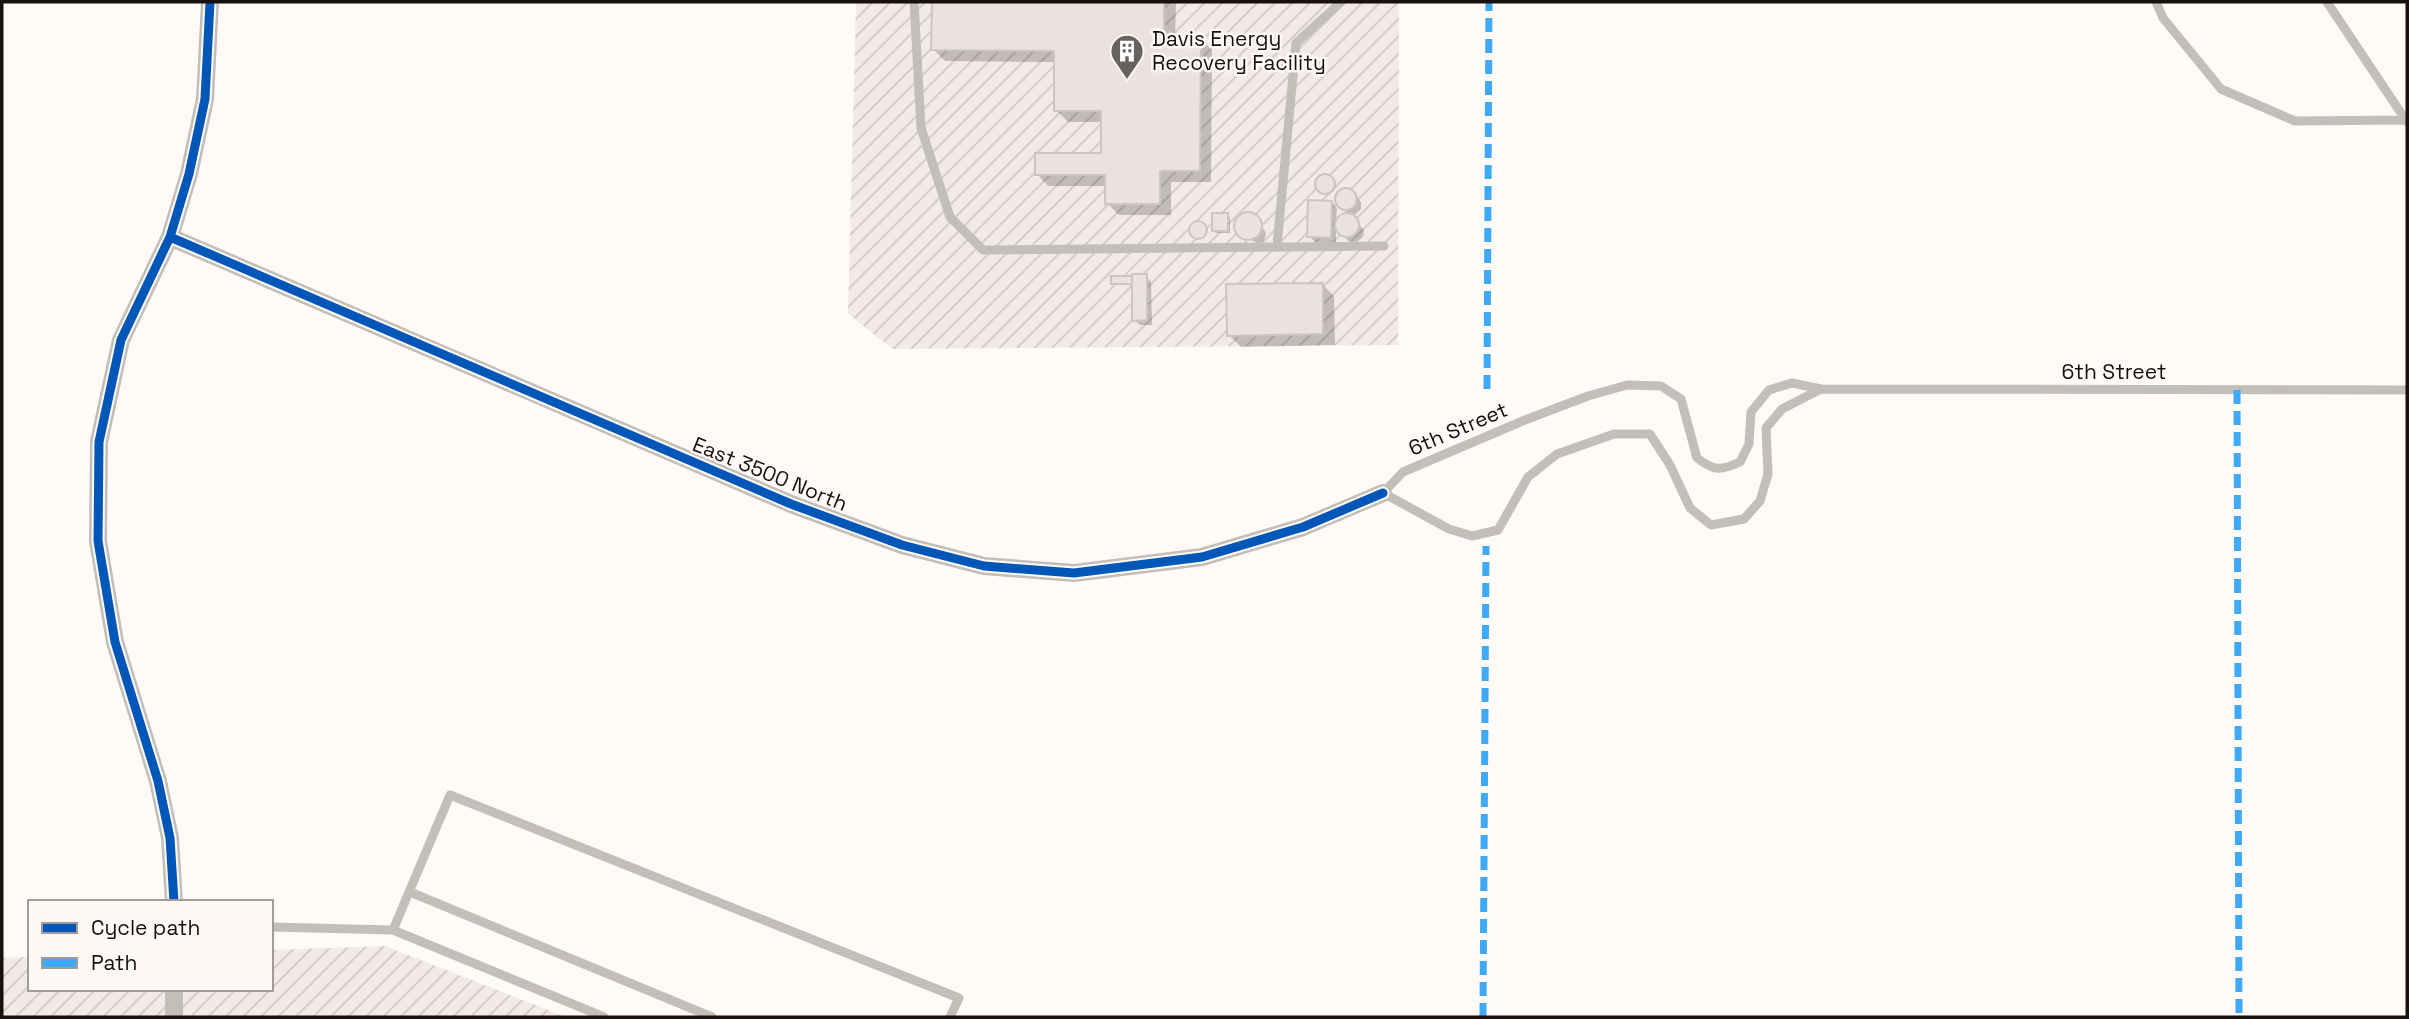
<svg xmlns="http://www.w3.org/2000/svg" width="2409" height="1019" font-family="'Space Grotesk',sans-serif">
<defs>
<pattern id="industrial-furrows" width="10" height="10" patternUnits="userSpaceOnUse" patternTransform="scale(1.75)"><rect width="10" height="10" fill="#f3eae7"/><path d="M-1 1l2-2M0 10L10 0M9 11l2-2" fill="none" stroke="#d0c8c5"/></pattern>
</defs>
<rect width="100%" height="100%" fill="#fdfaf8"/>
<path fill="url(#industrial-furrows)" d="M 856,2 L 1399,2 L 1398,345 L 893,349 L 848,314 Z
M 385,946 L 566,1017 L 2,1017 L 2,958 L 30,957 L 30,989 L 271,989 L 271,950 Z"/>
<path fill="#0003" d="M 933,2 L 1176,2 L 1175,38 L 1200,38 L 1212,50 L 1211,182 L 1171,182 L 1171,215 L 1119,215 L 1107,203 L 1107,186 L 1048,186 L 1037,174 L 1103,155 L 1103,122 L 1068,122 L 1056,110 L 1056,62 L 945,61 L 933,49 Z
M1318 185a9 9 0 1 1 18 0a9 9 0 1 1-18 0Z
M 1343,191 L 1351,191 L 1361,202 L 1361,209 L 1356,214 L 1350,215 L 1338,202 L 1338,196 Z
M 1331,202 L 1337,208 L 1336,220 L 1345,215 L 1352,217 L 1364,230 L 1363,237 L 1357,242 L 1348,241 L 1336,226 L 1336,243 L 1315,242 L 1309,236 Z
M 1248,214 L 1256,217 L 1266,233 L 1264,241 L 1255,245 L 1256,242 L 1240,236 L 1236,227 L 1238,219 Z
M 1227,215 L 1230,217 L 1230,233 L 1216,233 L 1214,231 Z
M1191 231a8 8 0 1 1 16 0a8 8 0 1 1-16 0Z
M 1146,276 L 1151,282 L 1152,325 L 1140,325 L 1134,320 L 1134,285 L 1115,285 L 1112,283 Z
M 1322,284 L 1334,296 L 1335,345 L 1241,347 L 1229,335 Z"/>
<path fill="#ece1e1" stroke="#ccc5c5" stroke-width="2" d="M 932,2 L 1164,2 L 1164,37 L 1201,37 L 1200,171 L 1160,171 L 1160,204 L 1105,204 L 1105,175 L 1035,175 L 1035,153 L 1101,153 L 1101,111 L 1054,111 L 1054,51 L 931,50 Z
M1315 184a10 10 0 1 1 20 0a10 10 0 1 1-20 0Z
M1335 199a11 11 0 1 1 22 0a11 11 0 1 1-22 0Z
M 1308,200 L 1332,201 L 1331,238 L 1307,237 Z
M1234 226a14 14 0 1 1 28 0a14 14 0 1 1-28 0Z
M1335 225a12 12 0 1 1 24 0a12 12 0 1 1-24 0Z
M 1212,213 L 1228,213 L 1228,231 L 1212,231 Z
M1189 230a9 9 0 1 1 18 0a9 9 0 1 1-18 0Z
M 1132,274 L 1147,274 L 1147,320 L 1132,321 Z
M 1111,276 L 1132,276 L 1132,284 L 1111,284 Z
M 1323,283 L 1323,334 L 1227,336 L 1226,284 Z"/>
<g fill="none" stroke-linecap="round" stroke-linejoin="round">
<path stroke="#c2beb8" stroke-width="9" d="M 914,2 L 921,128 L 950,217 L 983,250 L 1384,246
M 2156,2 L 2163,18 L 2221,89 L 2295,121 L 2406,120
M 2327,2 L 2407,122
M 1277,246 L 1296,43 L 1341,2
M 1821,389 L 1782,409 L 1766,428 L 1768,474 L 1760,501 L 1744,519 L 1711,525 L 1690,508 L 1670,465 L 1650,434 L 1614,434 L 1557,454 L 1528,477 L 1498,530 L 1472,536 L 1449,529 L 1383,493 L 1403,472 L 1525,420 L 1588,396 L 1627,385 L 1661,386 L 1681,399 L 1697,458 C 1714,471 1720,471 1740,462 L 1749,444 L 1751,412 L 1769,390 L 1792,383 L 1821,389 L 2407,390
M 410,892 L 712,1017
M 271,927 L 393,930 L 450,795 L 959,998 L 950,1017
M 393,930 L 604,1017"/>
<path stroke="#c2beb8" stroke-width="18" d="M 170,237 L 791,504 L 902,545 L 984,566 L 1074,573 L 1202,557 L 1303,527 L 1383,493
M 174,902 L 170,838 L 158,781 L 115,642 L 98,541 L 99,442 L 121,340 L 170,237 L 189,174 L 205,99 L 210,2
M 174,1017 L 174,989"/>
<path stroke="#3fa9f5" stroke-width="7" stroke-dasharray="14 7" stroke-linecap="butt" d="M 1487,389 L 1489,2
M 2237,390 L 2239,1017
M 1483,1017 L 1486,546"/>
<defs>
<path id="cycleway" d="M 170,237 L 791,504 L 902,545 L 984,566 L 1074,573 L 1202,557 L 1303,527 L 1383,493
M 174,902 L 170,838 L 158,781 L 115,642 L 98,541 L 99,442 L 121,340 L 170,237 L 189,174 L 205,99 L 210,2"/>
</defs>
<use href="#cycleway" stroke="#fef9f7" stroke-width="13"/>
<use href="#cycleway" stroke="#0057b8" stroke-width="9"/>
</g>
<defs>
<symbol id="building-pin" viewBox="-11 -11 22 30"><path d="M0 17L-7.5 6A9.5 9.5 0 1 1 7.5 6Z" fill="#68625f" stroke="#fef9f7"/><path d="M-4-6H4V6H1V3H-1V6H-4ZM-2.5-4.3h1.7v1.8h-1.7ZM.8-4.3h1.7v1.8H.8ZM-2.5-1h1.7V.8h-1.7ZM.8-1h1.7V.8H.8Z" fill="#fff"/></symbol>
</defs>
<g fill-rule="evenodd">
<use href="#building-pin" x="1108" y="32" width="38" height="52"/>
</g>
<g text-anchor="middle" stroke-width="5" stroke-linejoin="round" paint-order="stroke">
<g font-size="21" fill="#18100d" stroke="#fef9f7" text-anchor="start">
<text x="1152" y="46">Davis Energy<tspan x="1152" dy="24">Recovery Facility</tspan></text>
</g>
<g font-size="21" fill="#18100d" stroke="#fef9f7">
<text x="2114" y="379">6th Street</text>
<text transform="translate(1458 429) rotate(-23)" y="7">6th Street</text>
<text transform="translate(770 474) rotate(22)" y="7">East 3500 North</text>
</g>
</g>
<rect width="2409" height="1019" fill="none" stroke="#18100d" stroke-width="7"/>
<rect x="28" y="900" width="245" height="91" fill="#fef9f7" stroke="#a29c99" stroke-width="2"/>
<rect x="42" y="923" width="35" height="10" fill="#0057b8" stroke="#a29c99" stroke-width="2"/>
<text x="91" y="935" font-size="21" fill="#18100d">Cycle path</text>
<rect x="42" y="958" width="35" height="10" fill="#3fa9f5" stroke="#a29c99" stroke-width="2"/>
<text x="91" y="970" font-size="21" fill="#18100d">Path</text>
</svg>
